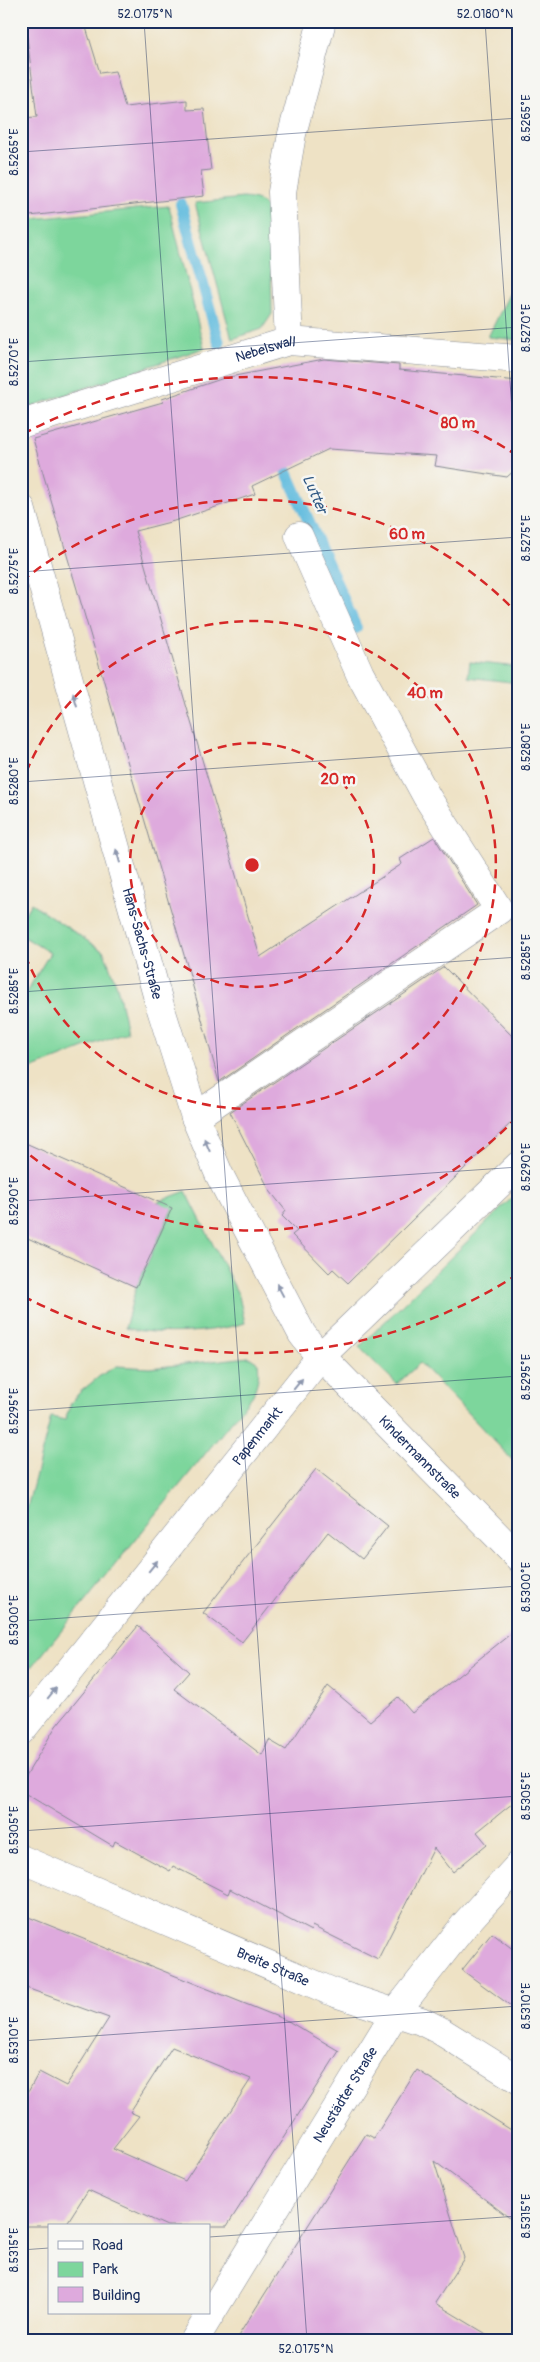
<svg xmlns="http://www.w3.org/2000/svg" width="540" height="2362" font-family="Pangolin,sans-serif">
<rect width="100%" height="100%" fill="#f6f6f2"/>
<filter id="ink" filterUnits="userSpaceOnUse"><feTurbulence type="fractalNoise" baseFrequency=".02" numOctaves="2"/><feDisplacementMap in="SourceGraphic" scale="10" xChannelSelector="R" yChannelSelector="G"/><feConvolveMatrix kernelMatrix="1 2 1 2 8 2 1 2 1" color-interpolation-filters="sRGB"/></filter>
<filter id="wash" filterUnits="userSpaceOnUse"><feTurbulence type="fractalNoise" baseFrequency=".0096" numOctaves="4" result="noise"/><feDisplacementMap in="SourceGraphic" scale="20" xChannelSelector="R" yChannelSelector="G"/><feGaussianBlur stdDeviation="1.12" result="paint"/><feColorMatrix in="noise" values="0 0 0 0 0 0 0 0 0 0 0 0 0 0 0 0 0 1.4 0 .05"/><feComposite in="paint" operator="in"/></filter>
<g filter="url(#wash)">
<rect width="100%" height="100%" fill="#eee2c5"/>
<path fill="#7dd69c" stroke="#4c827d" d="M 243,198 C 255,199 265,201 270,213 L 272,314 L 262,329 L 232,339 L 195,203 Z
M 169,206 L 204,348 L 29,407 L 21,398 L 21,220 Z
M 519,274 L 519,340 L 488,337 Z
M 470,662 L 519,667 L 519,683 L 468,677 Z
M 31,903 L 104,952 L 117,986 L 127,1031 L 21,1073 L 21,1001 L 50,953 L 21,935 L 21,920 Z
M 186,1191 L 239,1296 L 245,1323 C 211,1333 159,1336 125,1328 L 136,1287 L 172,1209 L 157,1202 Z
M 519,1191 L 519,1467 L 420,1363 L 397,1384 L 359,1347 Z
M 249,1357 L 258,1363 C 260,1375 257,1384 253,1395 L 32,1667 L 27,1662 L 23,1634 L 21,1531 L 51,1417 L 65,1420 L 71,1403 L 79,1393 L 101,1375 L 117,1366 L 150,1368 Z"/>
<g fill="none" stroke-linecap="round" stroke-linejoin="round">
<path stroke="#60bbde" stroke-width="12" d="M 181,204 L 219,343
M 279,454 L 356,628"/>
</g>
<g id="blocks">
<path fill="#deaadd" fill-rule="evenodd" d="M 25,21 L 84,21 L 100,73 L 115,71 L 125,107 L 187,100 L 187,110 L 204,109 L 211,170 L 201,171 L 204,196 L 21,217 L 21,118 L 37,117 Z
M 324,359 L 399,365 L 399,370 L 519,381 L 518,467 L 507,477 L 435,466 L 437,456 L 329,449 L 252,486 L 255,494 L 174,521 L 135,531 L 260,957 L 402,864 L 400,859 L 434,837 L 477,905 L 219,1082 L 189,972 L 33,439 L 163,402 L 162,399 L 224,378 Z
M 444,967 L 519,1043 L 519,1115 L 348,1283 L 333,1269 L 329,1273 L 292,1235 L 297,1231 L 282,1216 L 286,1211 L 270,1191 L 230,1112 Z
M 21,1141 L 172,1208 L 136,1287 L 21,1235 Z
M 316,1469 L 388,1526 L 362,1559 L 328,1532 L 242,1642 L 203,1613 Z
M 138,1626 L 189,1672 L 174,1689 L 262,1755 L 269,1740 L 286,1750 L 328,1686 L 370,1721 L 398,1697 L 412,1713 L 519,1627 L 519,1798 L 477,1832 L 487,1844 L 453,1872 L 434,1848 L 378,1959 L 312,1926 L 311,1931 L 230,1889 L 228,1894 L 173,1866 L 170,1871 L 115,1841 L 113,1846 L 21,1791 L 21,1784 L 56,1726 Z
M 21,1914 L 288,2021 L 339,2051 L 227,2226 L 167,2226 L 88,2190 L 65,2226 L 21,2226 L 21,2105 L 39,2072 L 66,2086 L 109,2018 L 21,1986 ZM 172,2047 L 251,2079 L 185,2181 L 113,2149 L 139,2116 L 130,2112 Z
M 492,1933 L 519,1954 L 519,2012 L 462,1970 Z
M 417,2070 L 519,2135 L 519,2225 L 434,2161 L 464,2258 L 435,2303 L 498,2341 L 235,2341 L 366,2134 L 374,2138 Z"/>
</g>
</g>
<g filter="url(#ink)">
<use href="#blocks" fill-opacity="0" stroke="#848892" stroke-width="1"/>
<g fill="none" stroke-linecap="round" stroke-linejoin="round">
<defs>
<g id="minor">
<path d="M 289,341 L 282,192 L 292,134 L 322,21"/>
<path id="s1" d="M 21,424 L 289,341 L 519,359"/>
<path id="s2" d="M 21,508 L 160,1006 L 195,1117 L 219,1174 L 302,1334 L 312,1347 L 519,1558"/>
<path d="M 195,1117 L 499,910 L 427,797 L 360,674 L 299,536"/>
<path id="s3" d="M 21,1731 L 321,1356 L 519,1165"/>
<path id="s4" d="M 21,1859 L 335,1993 L 421,2021 L 439,2030 L 519,2080"/>
<path id="s5" d="M 194,2341 L 395,2013 L 466,1923 L 519,1865"/>
</g>
</defs>
<use href="#minor" stroke="#848892" stroke-width="29"/>
<use href="#minor" stroke="#fff" stroke-width="28"/>
</g>
<defs><path id="oneway-solid" d="M-6-.8H1V-3.2L6.5 0L1 3.2V.8H-6Z" transform="scale(1.25)"/></defs>
<g fill="#8d97ae">
<use href="#oneway-solid" transform="translate(75 700) rotate(-106)"/>
<use href="#oneway-solid" transform="translate(118 856) rotate(-106)"/>
<use href="#oneway-solid" transform="translate(207 1145) rotate(-113)"/>
<use href="#oneway-solid" transform="translate(280 1290) rotate(-118)"/>
<use href="#oneway-solid" transform="translate(298 1384) rotate(-51)"/>
<use href="#oneway-solid" transform="translate(153 1566) rotate(-51)"/>
<use href="#oneway-solid" transform="translate(52 1693) rotate(-51)"/>
</g>
</g>
<path fill="none" stroke="#1b2f5e" stroke-width="1" stroke-opacity="0.45" d="M 144,21 L 307,2341M 485,21 L 519,511M 21,152 L 519,118M 21,362 L 519,327M 21,572 L 519,537M 21,782 L 519,747M 21,992 L 519,957M 21,1201 L 519,1167M 21,1411 L 519,1376M 21,1621 L 519,1586M 21,1831 L 519,1796M 21,2041 L 519,2006M 209,2237 L 519,2216M 21,2250 L 49,2248"/>
<g fill="none" stroke="#d62828" stroke-width="2.5" stroke-dasharray="9 6">
<circle cx="252" cy="865" r="122"/>
<path d="M21 786A244 244 0 1 1 21 944"/>
<path d="M517 1117A366 366 0 0 1 22 1149M22 581A366 366 0 0 1 517 613"/>
<path d="M518 1274A488 488 0 0 1 23 1296M23 434A488 488 0 0 1 518 456"/>
</g>
<g text-anchor="middle" stroke-width="5" stroke-linejoin="round" paint-order="stroke">
<g font-size="14" fill="#1b2f5e" stroke="#f6f6f2">
<text dy="5" stroke="none"><textPath href="#s1" startOffset="256">Nebelswall</textPath></text>
<text dy="5" stroke="none"><textPath href="#s2" startOffset="452">Hans-Sachs-Straße</textPath></text>
<text dy="5" stroke="none"><textPath href="#s3" startOffset="378">Papenmarkt</textPath></text>
<text dy="5" stroke="none"><textPath href="#s2" startOffset="1046">Kindermannstraße</textPath></text>
<text dy="5" stroke="none"><textPath href="#s4" startOffset="274">Breite Straße</textPath></text>
<text dy="5" stroke="none"><textPath href="#s5" startOffset="289">Neustädter Straße</textPath></text>
</g>
<g font-size="15" font-style="italic" fill="#305984" stroke="#f6f6f2">
<text transform="translate(315 494) rotate(66)" y="5">Lutter</text>
</g>
</g>
<circle cx="252" cy="865" r="8" fill="#d62828" stroke="#f6f6f2" stroke-width="2.5"/>
<g font-size="15" text-anchor="middle" font-weight="bold" fill="#d62828" stroke="#f6f6f2" stroke-width="5" stroke-linejoin="round" paint-order="stroke">
<text x="458" y="428">80 m</text>
<text x="407" y="539">60 m</text>
<text x="425" y="698">40 m</text>
<text x="338" y="784">20 m</text>
</g>
<rect width="540" height="2362" fill="none" stroke="#f6f6f2" stroke-width="55"/>
<rect x="48" y="2224" width="162" height="90" fill="#f6f6f2" stroke="#9ea6b7"/>
<rect x="58" y="2241" width="25" height="8" fill="#ffffff" stroke="#9ea6b7"/>
<text x="92" y="2250" font-size="15" fill="#1b2f5e">Road</text>
<rect x="58" y="2262" width="25" height="15" fill="#7dd69c" stroke="#9ea6b7"/>
<text x="92" y="2274" font-size="15" fill="#1b2f5e">Park</text>
<rect x="58" y="2287" width="25" height="15" fill="#deaadd" stroke="#9ea6b7"/>
<text x="92" y="2300" font-size="15" fill="#1b2f5e">Building</text>
<rect x="28" y="28" width="484" height="2306" fill="none" stroke="#1b2f5e" stroke-width="2"/>
<g font-size="12" text-anchor="middle" fill="#1b2f5e">
<text x="145" y="18">52.0175°N</text>
<text x="485" y="18">52.0180°N</text>
<text transform="translate(526 118) rotate(-90)" y="4">8.5265°E</text>
<text transform="translate(14 152) rotate(-90)" y="4">8.5265°E</text>
<text transform="translate(526 328) rotate(-90)" y="4">8.5270°E</text>
<text transform="translate(14 362) rotate(-90)" y="4">8.5270°E</text>
<text transform="translate(526 538) rotate(-90)" y="4">8.5275°E</text>
<text transform="translate(14 571) rotate(-90)" y="4">8.5275°E</text>
<text transform="translate(526 747) rotate(-90)" y="4">8.5280°E</text>
<text transform="translate(14 781) rotate(-90)" y="4">8.5280°E</text>
<text transform="translate(526 957) rotate(-90)" y="4">8.5285°E</text>
<text transform="translate(14 991) rotate(-90)" y="4">8.5285°E</text>
<text transform="translate(526 1167) rotate(-90)" y="4">8.5290°E</text>
<text transform="translate(14 1201) rotate(-90)" y="4">8.5290°E</text>
<text transform="translate(526 1377) rotate(-90)" y="4">8.5295°E</text>
<text transform="translate(14 1411) rotate(-90)" y="4">8.5295°E</text>
<text transform="translate(526 1587) rotate(-90)" y="4">8.5300°E</text>
<text transform="translate(14 1620) rotate(-90)" y="4">8.5300°E</text>
<text transform="translate(526 1796) rotate(-90)" y="4">8.5305°E</text>
<text transform="translate(14 1830) rotate(-90)" y="4">8.5305°E</text>
<text transform="translate(526 2006) rotate(-90)" y="4">8.5310°E</text>
<text transform="translate(14 2040) rotate(-90)" y="4">8.5310°E</text>
<text transform="translate(526 2216) rotate(-90)" y="4">8.5315°E</text>
<text transform="translate(14 2250) rotate(-90)" y="4">8.5315°E</text>
<text x="306" y="2353">52.0175°N</text>
</g>
</svg>
